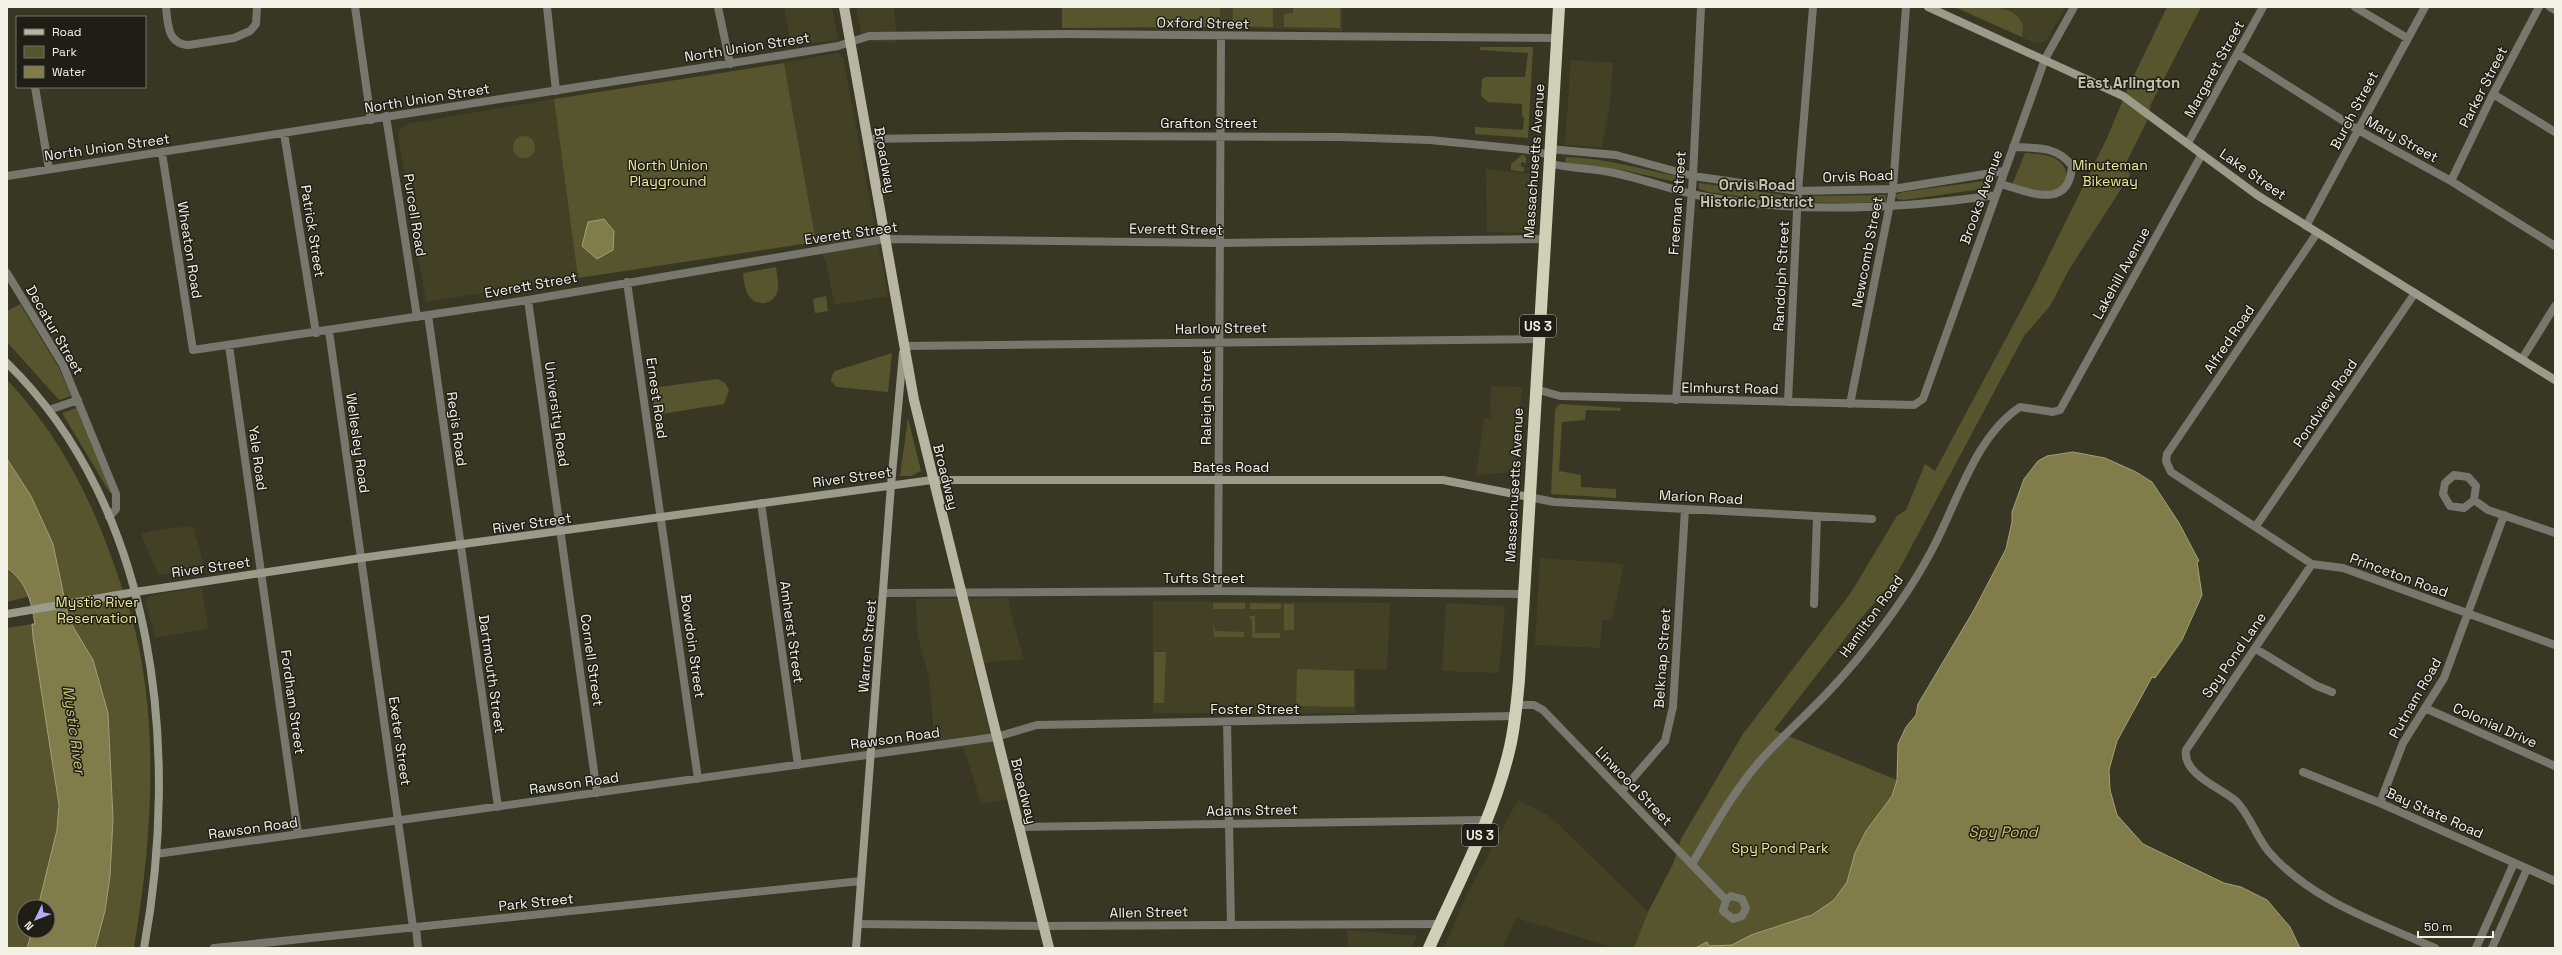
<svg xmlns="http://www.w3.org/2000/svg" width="2562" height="955" font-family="'Space Grotesk',sans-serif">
<rect width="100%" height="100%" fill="#383724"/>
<path fill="#424126" d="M 784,7 L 832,7 L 838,40 L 791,45 Z
M 856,7 L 894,7 L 897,43 L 863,41 Z
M 1220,7 L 1342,7 L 1342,31 L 1221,27 Z
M 1953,7 L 2066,7 L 2046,41 L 2037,44 Z
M 837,53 L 843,57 L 888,296 L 835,305 L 825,260 L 816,242 L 784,63 Z
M 1571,60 L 1613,63 L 1610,103 L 1602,147 L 1565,145 Z
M 554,99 L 578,278 L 426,302 L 398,135 L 400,129 L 407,124 Z
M 1486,169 L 1539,175 L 1536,233 L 1487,232 Z
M 1491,386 L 1522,387 L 1514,472 L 1476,475 L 1484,418 L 1490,418 Z
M 193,526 L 205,569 L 158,575 L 141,534 L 156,530 Z
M 1540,558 L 1624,564 L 1612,619 L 1602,621 L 1600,648 L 1535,645 Z
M 202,587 L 208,629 L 155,638 L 145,600 L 150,596 Z
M 1009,598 L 1009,605 L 1024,660 L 997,661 L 973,666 L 1007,799 L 981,804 L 964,748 L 941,750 L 934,735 L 929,678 L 917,633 L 916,599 Z
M 1153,601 L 1390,603 L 1387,670 L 1355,669 L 1356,713 L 1153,713 Z
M 1446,603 L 1505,606 L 1499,673 L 1442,671 Z
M 1518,800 L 1549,816 L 1559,825 L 1648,912 L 1634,948 L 1616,948 L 1516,918 L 1503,948 L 1444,948 L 1465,898 Z
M 1347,930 L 1417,936 L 1412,948 L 1348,948 Z"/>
<path fill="#57552d" d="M 1062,7 L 1220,7 L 1221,27 L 1062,28 Z
M 1233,7 L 1273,7 L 1273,27 L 1232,26 Z
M 1293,7 L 1340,7 L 1340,28 L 1284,27 L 1284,14 L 1293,13 Z
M 1955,7 C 1974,7 2019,1 2023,27 C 2023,30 2022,34 2022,37 Z
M 2167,7 L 2201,7 L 2151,104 L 2147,121 L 2126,163 L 2130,175 L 2070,268 L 2050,306 L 2024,336 L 1893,581 L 1858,622 L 1774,730 L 1897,780 L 1892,796 L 1866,831 L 1855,853 L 1847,882 L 1834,900 L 1820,911 L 1802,919 L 1751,935 L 1732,946 L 1709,946 L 1707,942 L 1695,948 L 1634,948 L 1648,912 L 1673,864 L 1681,839 L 1743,734 L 1850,594 L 1897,516 L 1906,510 L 1925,464 L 1935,471 L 2033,288 L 2107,138 L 2128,88 Z
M 1480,47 L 1533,47 L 1528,138 L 1475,134 L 1475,127 L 1523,130 L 1524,117 L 1522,117 L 1522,104 L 1488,102 L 1481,96 L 1482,79 L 1486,77 L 1525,77 L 1528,53 L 1480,50 Z
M 784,63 L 816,242 L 578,278 L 554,99 Z
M513 147a11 11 0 1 1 22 0a11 11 0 1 1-22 0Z
M 2025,153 C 2036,154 2053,154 2061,163 C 2073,175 2064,191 2049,193 C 2039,194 2023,188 2012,185 Z
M 1523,154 L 1526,158 L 1526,163 L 1521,162 L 1521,166 L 1525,168 L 1523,172 L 1511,170 L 1511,164 Z
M 1567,157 C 1609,159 1641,169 1681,177 L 1681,183 L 1623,170 L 1566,164 L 1565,160 Z
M 1991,180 L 1989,188 L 1904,200 L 1897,199 L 1896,195 L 1903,192 Z
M 1699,183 L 1791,196 L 1790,200 L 1772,201 L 1709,192 L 1699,189 Z
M 1886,195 L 1886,201 C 1860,204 1833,203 1807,202 L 1805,199 L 1808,196 Z
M 776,267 C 778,281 783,298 765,303 C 746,304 745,287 743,273 Z
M 826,296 L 828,311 L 815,313 L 813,299 Z
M 20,304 L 59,368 L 71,396 L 59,400 L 7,342 L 7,311 Z
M 892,353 L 888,392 L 837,387 L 831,381 L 832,375 L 835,371 Z
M 718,379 L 725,383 L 729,390 L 724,404 L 655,415 L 652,388 Z
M 7,380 C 56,431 87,490 111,556 C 117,574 124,592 130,611 C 161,719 152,839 134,948 L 95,948 L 105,911 L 110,876 L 113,819 L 108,713 L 93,660 L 69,620 L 53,544 L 31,496 L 7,459 Z
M 1561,404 L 1621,408 L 1620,411 L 1586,410 L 1585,420 L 1562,422 L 1559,471 L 1581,475 L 1581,487 L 1616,489 L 1616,498 L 1551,494 L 1555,411 L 1557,406 Z
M 76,408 L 111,492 L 110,493 L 62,413 Z
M 908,418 L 921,471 L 911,476 L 900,476 Z
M 7,568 L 20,580 L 30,596 L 7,602 Z
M 1213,603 L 1245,603 L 1245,609 L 1213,609 Z
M 1250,603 L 1281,604 L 1281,609 L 1250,609 Z
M 1284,604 L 1294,604 L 1294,630 L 1284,630 Z
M 1249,616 L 1255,616 L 1255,633 L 1280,633 L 1280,638 L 1252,638 L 1252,620 Z
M 1213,623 L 1215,631 L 1244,632 L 1244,637 L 1214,637 Z
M 32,624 L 59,805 L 57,830 L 38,907 L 24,907 L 24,931 L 32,931 L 27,948 L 7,948 L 7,628 Z
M 1154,652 L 1166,652 L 1164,703 L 1154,703 Z
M 1297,669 L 1354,671 L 1354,707 L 1296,706 Z"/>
<path fill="#807d4a" stroke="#a2a078" d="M 604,219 L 614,231 L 613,250 L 597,259 L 582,246 L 588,222 Z
M 2073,452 L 2105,458 L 2136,472 L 2152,482 L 2179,523 L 2199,561 L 2197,562 L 2202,595 L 2182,640 L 2155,678 L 2152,677 L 2117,741 L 2109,770 L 2110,790 L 2117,815 L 2143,844 L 2224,883 L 2241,887 L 2267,900 L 2290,927 L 2300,948 L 1695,948 L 1707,942 L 1709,946 L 1732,945 L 1751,935 L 1812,915 L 1834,900 L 1847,882 L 1855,853 L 1866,831 L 1892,796 L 1897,780 L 1898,744 L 1906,727 L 1916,715 L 1918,704 L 1974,610 L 2006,549 L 2012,522 L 2012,512 L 2024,479 L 2038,461 L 2047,456 Z
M 7,459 L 31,496 L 53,544 L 69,620 L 93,660 L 108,713 L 113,819 L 110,876 L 105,911 L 95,948 L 27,948 L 32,931 L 48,931 L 48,907 L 38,907 L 57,830 L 59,805 L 33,637 L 32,624 L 35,624 C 31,601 27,582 7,568 Z"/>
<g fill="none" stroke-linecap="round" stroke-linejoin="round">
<path stroke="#77776d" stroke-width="8" d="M 166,7 C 168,24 167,44 189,45 L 234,38 L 250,31 L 256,24 L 257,7
M 355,7 L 371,120
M 547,7 L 556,91
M 718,7 L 730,64
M 2355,7 L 2407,38
M 2550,7 L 2555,10
M 2238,54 L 2358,130 L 2451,181 L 2555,246
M 35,87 L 49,169
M 2493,94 L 2555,132
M 386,116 L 417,317
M 284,133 L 316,333
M 867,139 L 1070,136 L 1340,137 L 1430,140 L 1530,150 L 1549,155
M 2188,143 L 2263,7
M 1549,149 L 1616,155 L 1693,176 L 1798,191 L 1893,189 L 2004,171
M 162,153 L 193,350 L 528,300 L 885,239 L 1219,243 L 1544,239
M 1548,163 C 1570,169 1592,168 1614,173 C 1643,179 1672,190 1701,196 C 1797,214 1900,209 1996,195
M 7,176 L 783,55 L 838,46 L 869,36 L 1068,34 L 1557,38
M 2451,181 L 2493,94 L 2539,7
M 2001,184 C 2029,192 2069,211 2072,166 C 2058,146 2036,148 2013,147
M 2306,226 L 2425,7
M 2317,233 L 2167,454 L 2166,461 L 2171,472 L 2312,564 L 2343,568 L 2555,645
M 7,273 L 63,365 L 116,494 L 116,509 L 109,517
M 627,282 L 698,779
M 528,300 L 597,793
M 428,315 L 498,807
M 329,331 L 413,927
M 229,346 L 298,834
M 904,346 L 1538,339
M 2522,359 L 2555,306
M 1535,389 L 1560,396 L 1914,405 L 1923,399 L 2045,59 L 2074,7
M 1676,400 L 1693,176 L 1701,7
M 1788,402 L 1798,191 L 1813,7
M 1850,404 L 1893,189 L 1906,7
M 49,410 L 78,400
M 1529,497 L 1554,502 L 1872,519
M 2474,500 L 2476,486 L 2468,477 L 2454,475 L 2445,483 L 2443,494 L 2450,506 L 2464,508 L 2474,500 L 2488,510 L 2555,533
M 761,503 L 798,765
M 2256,526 L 2415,293
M 2312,564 L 2186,750 C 2182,774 2221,788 2236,801 C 2250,815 2256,837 2269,852 C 2312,901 2377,922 2435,948
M 1218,591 L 1221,36
M 884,593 L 1218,591 L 1523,594
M 1814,604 L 1817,517
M 2256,649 L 2315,685 L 2332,692
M 1516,705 L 1534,705 L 1543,710 L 1726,900 L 1723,911 L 1733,919 L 1742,916 L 1746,908 L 1742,899 L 1731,896 L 1726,900
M 2425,708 L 2555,766
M 1227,722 L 1231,924
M 2303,772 L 2380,803 L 2555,881
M 1622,791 L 1665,741 L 1673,707 L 1685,509
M 2380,803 L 2403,743 L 2444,678 L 2504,515
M 1019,827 L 1486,820
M 156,854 L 996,737 L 1037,725 L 1515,716
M 1692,864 C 1713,829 1733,792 1760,761 C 1782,736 1808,714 1830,690 C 1866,652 1910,593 1934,546 C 1958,500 1976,436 2020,407 L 2053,412 L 2060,410 L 2202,154
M 858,924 L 1044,926 L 1440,924
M 416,927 L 418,948
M 214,948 L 861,881
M 2476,948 L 2514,863
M 2492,948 L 2527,869"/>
<path stroke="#9b9b8c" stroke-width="8" d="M 1928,7 L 2123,96 L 2257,195 L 2555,380
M 7,363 C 157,509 180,752 144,948
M 7,614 L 135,592 L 361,558 L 932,480 L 1443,480 L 1529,497
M 856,948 L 891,485 L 903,353"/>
<path stroke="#b7b6a3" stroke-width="10" d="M 844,7 L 914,400 L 1049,948"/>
<path stroke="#d0d0b8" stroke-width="12" d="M 1429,948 C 1458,883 1494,817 1510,747 C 1515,725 1517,702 1519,680 L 1559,7"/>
</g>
<g text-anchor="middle" stroke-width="3" stroke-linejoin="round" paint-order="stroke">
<g fill="#1f1e16" stroke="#b3b2a7" stroke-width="1">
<rect x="1520" y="315" width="36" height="22" rx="3"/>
<rect x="1462" y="824" width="36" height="22" rx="3"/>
</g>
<g font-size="13" font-weight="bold" fill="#f2f1e5">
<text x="1538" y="331">US 3</text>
<text x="1480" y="840">US 3</text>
</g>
<g font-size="14" fill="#f2f1e5" stroke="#1f1e16">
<text transform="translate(1203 23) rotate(1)" y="5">Oxford Street</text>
<text transform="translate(747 47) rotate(-9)" y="5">North Union Street</text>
<text transform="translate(2214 69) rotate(-61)" y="5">Margaret Street</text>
<text transform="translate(2483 87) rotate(-63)" y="5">Parker Street</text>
<text transform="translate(427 98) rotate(-9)" y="5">North Union Street</text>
<text transform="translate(2354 110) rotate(-62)" y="5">Burch Street</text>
<text x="1209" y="128">Grafton Street</text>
<text transform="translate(2402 139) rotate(29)" y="5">Mary Street</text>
<text transform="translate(107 147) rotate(-8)" y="5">North Union Street</text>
<text transform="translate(885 160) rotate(80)" y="5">Broadway</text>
<text transform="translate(1534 161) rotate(-86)" y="5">Massachusetts Avenue</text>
<text transform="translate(2253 174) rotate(35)" y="5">Lake Street</text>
<text transform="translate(1858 176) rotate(-2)" y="5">Orvis Road</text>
<text transform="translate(1981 197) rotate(-70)" y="5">Brooks Avenue</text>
<text transform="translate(1677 203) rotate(-86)" y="5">Freeman Street</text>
<text transform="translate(415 215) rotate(81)" y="5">Purcell Road</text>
<text transform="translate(1176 229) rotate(1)" y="5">Everett Street</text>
<text transform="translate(313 231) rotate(81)" y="5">Patrick Street</text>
<text transform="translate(851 233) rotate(-8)" y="5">Everett Street</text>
<text transform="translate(190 250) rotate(81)" y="5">Wheaton Road</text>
<text transform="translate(1867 252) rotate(-79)" y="5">Newcomb Street</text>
<text transform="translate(2121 273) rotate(-61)" y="5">Lakehill Avenue</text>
<text transform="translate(1781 276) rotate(-87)" y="5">Randolph Street</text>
<text transform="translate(531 285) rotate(-10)" y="5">Everett Street</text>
<text transform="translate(1221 328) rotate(-1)" y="5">Harlow Street</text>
<text transform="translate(55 330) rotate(60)" y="5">Decatur Street</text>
<text transform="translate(2229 339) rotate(-56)" y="5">Alfred Road</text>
<text transform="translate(1730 388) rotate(1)" y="5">Elmhurst Road</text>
<text transform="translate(1206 397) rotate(-90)" y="5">Raleigh Street</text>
<text transform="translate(657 398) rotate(82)" y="5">Ernest Road</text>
<text transform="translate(2325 403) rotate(-56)" y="5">Pondview Road</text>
<text transform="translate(557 414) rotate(82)" y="5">University Road</text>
<text transform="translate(457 429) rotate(82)" y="5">Regis Road</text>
<text transform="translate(358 443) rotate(82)" y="5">Wellesley Road</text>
<text transform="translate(258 458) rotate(82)" y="5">Yale Road</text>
<text x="1231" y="472">Bates Road</text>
<text transform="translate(852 477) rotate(-8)" y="5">River Street</text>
<text transform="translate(946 477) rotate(76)" y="5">Broadway</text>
<text transform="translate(1514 485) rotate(-87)" y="5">Massachusetts Avenue</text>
<text transform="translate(1701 497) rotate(3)" y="5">Marion Road</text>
<text transform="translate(532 523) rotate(-8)" y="5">River Street</text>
<text transform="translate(211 567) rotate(-8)" y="5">River Street</text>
<text transform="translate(2399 575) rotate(20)" y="5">Princeton Road</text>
<text x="1204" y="583">Tufts Street</text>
<text transform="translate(1871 616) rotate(-54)" y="5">Hamilton Road</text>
<text transform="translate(792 632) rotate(82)" y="5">Amherst Street</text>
<text transform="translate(693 646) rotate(82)" y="5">Bowdoin Street</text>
<text transform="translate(867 646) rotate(-85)" y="5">Warren Street</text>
<text transform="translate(2234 655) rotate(-55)" y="5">Spy Pond Lane</text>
<text transform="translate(1662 658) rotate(-86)" y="5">Belknap Street</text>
<text transform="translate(592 660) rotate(82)" y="5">Cornell Street</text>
<text transform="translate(492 674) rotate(82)" y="5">Dartmouth Street</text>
<text transform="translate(2415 698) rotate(-60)" y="5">Putnam Road</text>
<text transform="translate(293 702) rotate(82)" y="5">Fordham Street</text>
<text x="1255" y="714">Foster Street</text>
<text transform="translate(2495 725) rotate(24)" y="5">Colonial Drive</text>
<text transform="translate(895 738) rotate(-8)" y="5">Rawson Road</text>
<text transform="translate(400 741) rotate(82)" y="5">Exeter Street</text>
<text transform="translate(574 783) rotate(-8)" y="5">Rawson Road</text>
<text transform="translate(1634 786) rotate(46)" y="5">Linwood Street</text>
<text transform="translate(1024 791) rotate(76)" y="5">Broadway</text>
<text transform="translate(1252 810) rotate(-1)" y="5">Adams Street</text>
<text transform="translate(2435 813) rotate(24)" y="5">Bay State Road</text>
<text transform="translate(253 828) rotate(-8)" y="5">Rawson Road</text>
<text transform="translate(536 902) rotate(-6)" y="5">Park Street</text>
<text transform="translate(1149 912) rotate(-1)" y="5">Allen Street</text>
</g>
<g font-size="14" fill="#ece898" stroke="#1f1e16">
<text x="668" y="170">North Union<tspan x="668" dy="16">Playground</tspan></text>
<text x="2110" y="170">Minuteman<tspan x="2110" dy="16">Bikeway</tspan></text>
<text x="97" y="607">Mystic River<tspan x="97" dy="16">Reservation</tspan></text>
<text x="1780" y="853">Spy Pond Park</text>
</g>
<g font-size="15" font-weight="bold" fill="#c4c3ac" stroke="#1f1e16">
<text x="2129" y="88">East Arlington</text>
<text x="1757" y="190">Orvis Road<tspan x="1757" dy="17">Historic District</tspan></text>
</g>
<g font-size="15" font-style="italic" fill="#cac576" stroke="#1f1e16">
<text transform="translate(74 730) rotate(82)" y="5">Mystic River</text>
<text x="2003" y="837">Spy Pond</text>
</g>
</g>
<rect width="2562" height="955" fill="none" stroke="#f2f1e5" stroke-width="16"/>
<rect x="16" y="16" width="130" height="72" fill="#1f1e16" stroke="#737269"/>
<rect x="24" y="29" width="20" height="6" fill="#b7b6a3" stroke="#737269"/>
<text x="52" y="36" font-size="12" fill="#f2f1e5">Road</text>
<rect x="24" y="46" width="20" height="12" fill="#57552d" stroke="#737269"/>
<text x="52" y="56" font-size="12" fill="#f2f1e5">Park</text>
<rect x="24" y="66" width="20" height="12" fill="#807d4a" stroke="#737269"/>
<text x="52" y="76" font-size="12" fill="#f2f1e5">Water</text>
<g transform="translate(36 919) rotate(227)"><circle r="19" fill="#1f1e16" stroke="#737269"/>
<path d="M0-3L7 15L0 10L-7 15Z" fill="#b0aefa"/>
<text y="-6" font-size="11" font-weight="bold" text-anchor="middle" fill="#f2f1e5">N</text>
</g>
<path d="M2418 931v6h75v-6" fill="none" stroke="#f2f1e5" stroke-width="2"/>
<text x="2424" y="931" font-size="12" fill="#f2f1e5" stroke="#1f1e16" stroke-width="3" paint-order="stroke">50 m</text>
</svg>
